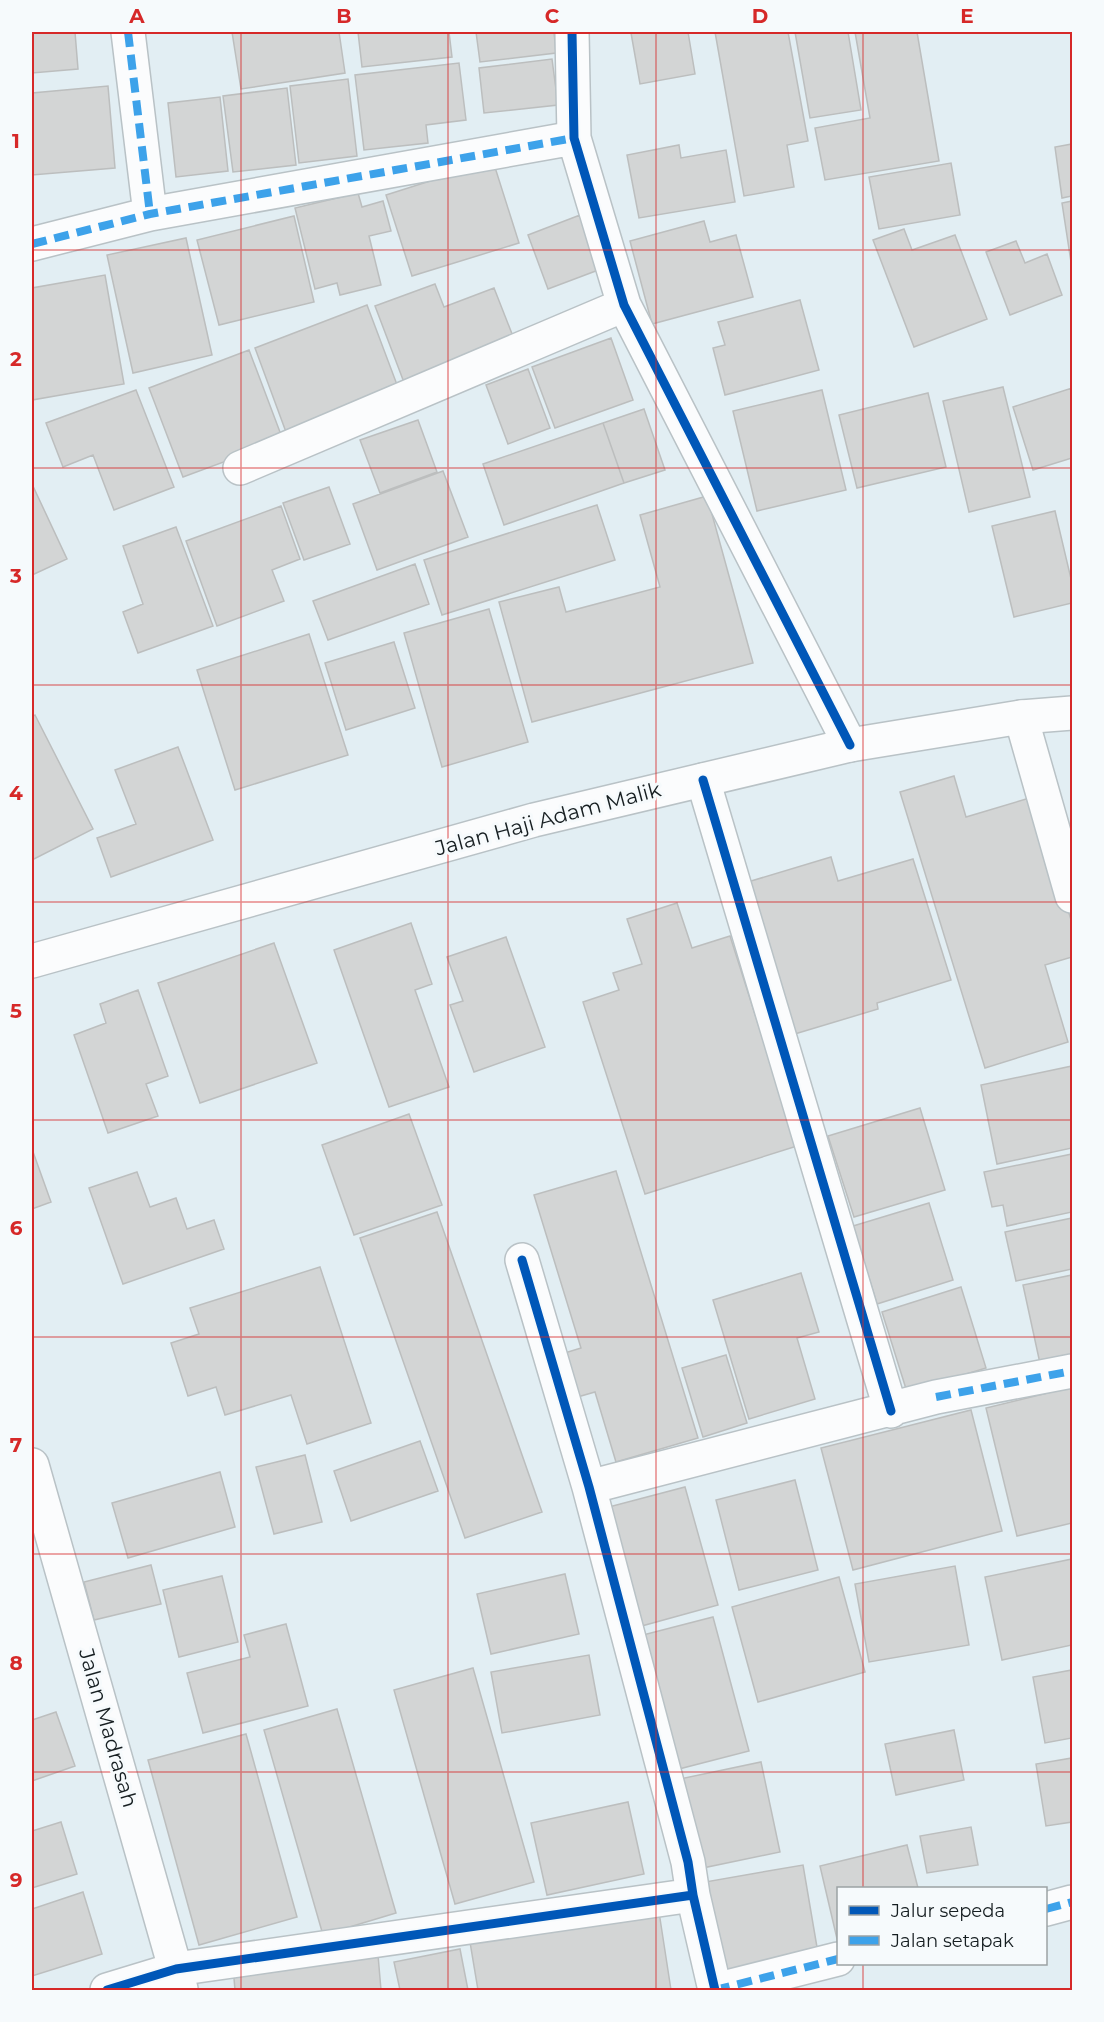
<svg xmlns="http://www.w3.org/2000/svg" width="1104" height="2022" font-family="Montserrat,sans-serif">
<rect width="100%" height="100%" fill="#e2eef3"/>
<path fill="#d3d5d5" stroke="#bcbebe" stroke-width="1.5" d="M 32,32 L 75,32 L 78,69 L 32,73 Z
M 232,32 L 339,32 L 345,73 L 241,89 Z
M 358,32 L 449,32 L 452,57 L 362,67 Z
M 476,32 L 554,32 L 556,53 L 480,62 Z
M 688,32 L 695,74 L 640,84 L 631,33 Z
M 715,32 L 788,32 L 808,141 L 787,145 L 794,187 L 744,196 Z
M 795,32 L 848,32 L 861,110 L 810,118 Z
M 855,32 L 917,32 L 939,161 L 825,180 L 815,128 L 870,118 Z
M 552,59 L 558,105 L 484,113 L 479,68 Z
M 459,63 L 466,120 L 426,125 L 428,143 L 364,150 L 355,75 Z
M 348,79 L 357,156 L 299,163 L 290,86 Z
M 108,86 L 115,168 L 32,175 L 32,93 Z
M 287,88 L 296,165 L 233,172 L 223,96 Z
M 220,97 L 228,171 L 176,177 L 168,103 Z
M 1072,144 L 1072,196 L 1062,198 L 1055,147 Z
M 679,145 L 681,158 L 726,150 L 735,202 L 639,218 L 627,155 Z
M 493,161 L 519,243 L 412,276 L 386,195 Z
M 951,163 L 960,215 L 879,229 L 869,177 Z
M 358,193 L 362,207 L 383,201 L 391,231 L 369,236 L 381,285 L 340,295 L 337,283 L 315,289 L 295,208 Z
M 1072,201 L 1072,262 L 1071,262 L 1062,203 Z
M 580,215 L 601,269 L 548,289 L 528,235 Z
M 294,216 L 314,302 L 219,325 L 197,240 Z
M 704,221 L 710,242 L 736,235 L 753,297 L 652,324 L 630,241 Z
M 904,229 L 912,250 L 955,235 L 987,319 L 914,347 L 873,240 Z
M 186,238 L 212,355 L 133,373 L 107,255 Z
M 1016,241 L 1025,263 L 1047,254 L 1062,295 L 1010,315 L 986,252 Z
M 105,275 L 124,384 L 32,400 L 32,288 Z
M 435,284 L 444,307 L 494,288 L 516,344 L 405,385 L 375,306 Z
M 800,300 L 819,370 L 725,395 L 713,348 L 725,345 L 718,322 Z
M 367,305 L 399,390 L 286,432 L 255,348 Z
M 611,338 L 633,400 L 555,428 L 532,367 Z
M 249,350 L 283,440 L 183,477 L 149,388 Z
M 528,369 L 550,428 L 508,444 L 486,385 Z
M 1003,387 L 1030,497 L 969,512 L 943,401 Z
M 1072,388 L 1072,458 L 1033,470 L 1013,407 Z
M 136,390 L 174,487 L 114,510 L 93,455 L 63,467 L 46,423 Z
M 822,390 L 846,490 L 757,511 L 733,411 Z
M 928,393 L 946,467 L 857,488 L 839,415 Z
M 644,409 L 665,470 L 624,483 L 603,423 Z
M 418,420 L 437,472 L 380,493 L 360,440 Z
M 603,423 L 624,483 L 504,525 L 483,464 Z
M 443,471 L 468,537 L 377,570 L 353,504 Z
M 32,484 L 67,559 L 32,575 Z
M 329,487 L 350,544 L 304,560 L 283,503 Z
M 707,496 L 753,663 L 532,722 L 499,602 L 559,587 L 566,612 L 660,587 L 640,515 Z
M 597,505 L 615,560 L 442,615 L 424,560 Z
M 281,506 L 300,559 L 272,570 L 284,601 L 217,626 L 186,541 Z
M 1055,511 L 1072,583 L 1072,603 L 1014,617 L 992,526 Z
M 176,527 L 213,626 L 138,653 L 123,612 L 143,604 L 123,546 Z
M 415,564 L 429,604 L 328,640 L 313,601 Z
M 489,609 L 528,742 L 442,767 L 404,633 Z
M 309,634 L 348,755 L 235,790 L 197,670 Z
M 394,642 L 415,708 L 346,730 L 325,663 Z
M 35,715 L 93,829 L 32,860 L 32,717 Z
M 178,747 L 213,840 L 111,877 L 97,838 L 136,824 L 115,770 Z
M 954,776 L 966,817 L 1033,797 L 1072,923 L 1072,957 L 1045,965 L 1068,1042 L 985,1068 L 900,792 Z
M 831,857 L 838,881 L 913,859 L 951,980 L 877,1003 L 878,1009 L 788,1036 L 741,884 Z
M 677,903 L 692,948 L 730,936 L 797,1146 L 645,1194 L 583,1002 L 619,990 L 613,973 L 642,964 L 627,919 Z
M 411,923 L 432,984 L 415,990 L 449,1087 L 389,1107 L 334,950 Z
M 506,937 L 545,1047 L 474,1072 L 450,1005 L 463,1001 L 447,957 Z
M 274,943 L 317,1063 L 200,1103 L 158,983 Z
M 138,990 L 168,1076 L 146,1084 L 158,1116 L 108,1133 L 74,1035 L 106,1023 L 100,1004 Z
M 1072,1066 L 1072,1148 L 997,1164 L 981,1085 Z
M 920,1108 L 945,1190 L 854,1217 L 828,1136 Z
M 409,1114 L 442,1205 L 354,1235 L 322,1145 Z
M 32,1149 L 51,1202 L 32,1209 Z
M 1072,1154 L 1072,1212 L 1007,1226 L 1003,1205 L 992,1207 L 984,1172 Z
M 616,1171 L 698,1438 L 616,1462 L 595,1392 L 567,1400 L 555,1356 L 581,1348 L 534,1195 Z
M 137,1172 L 150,1207 L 176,1198 L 187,1229 L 214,1220 L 224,1249 L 123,1284 L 89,1188 Z
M 929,1203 L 953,1280 L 877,1304 L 853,1226 Z
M 437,1212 L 542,1512 L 465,1538 L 360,1238 Z
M 1072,1218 L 1072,1269 L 1016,1281 L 1005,1232 Z
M 320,1267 L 371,1423 L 307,1444 L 291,1395 L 225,1415 L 216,1387 L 188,1396 L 171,1343 L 199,1334 L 190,1308 Z
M 801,1273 L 819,1332 L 797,1338 L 815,1399 L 749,1419 L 713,1300 Z
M 1072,1275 L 1072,1361 L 1041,1368 L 1023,1285 Z
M 961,1287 L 986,1368 L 907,1392 L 882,1312 Z
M 726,1355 L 747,1423 L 703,1437 L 682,1368 Z
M 1072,1387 L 1072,1523 L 1017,1536 L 986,1408 Z
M 971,1410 L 1002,1531 L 853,1570 L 821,1448 Z
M 420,1441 L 438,1491 L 351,1521 L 334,1471 Z
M 305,1455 L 322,1522 L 274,1534 L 256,1467 Z
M 220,1472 L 235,1527 L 128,1558 L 112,1503 Z
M 795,1480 L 818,1570 L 739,1590 L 716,1500 Z
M 685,1487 L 718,1605 L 638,1627 L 605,1508 Z
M 1072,1559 L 1072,1645 L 1002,1660 L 985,1577 Z
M 151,1565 L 161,1604 L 94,1620 L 84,1582 Z
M 955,1566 L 969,1645 L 869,1662 L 855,1584 Z
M 565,1574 L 579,1634 L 491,1654 L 477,1594 Z
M 222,1576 L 238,1642 L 179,1657 L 163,1590 Z
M 839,1577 L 865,1672 L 758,1702 L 732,1607 Z
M 713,1617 L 749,1751 L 675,1770 L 639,1636 Z
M 286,1624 L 308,1706 L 203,1733 L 187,1673 L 250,1657 L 244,1635 Z
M 589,1655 L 600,1715 L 502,1733 L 491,1672 Z
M 473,1668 L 534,1882 L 455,1904 L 394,1690 Z
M 1072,1670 L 1072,1738 L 1045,1743 L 1033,1677 Z
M 337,1709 L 396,1913 L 323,1935 L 264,1730 Z
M 56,1712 L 75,1766 L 32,1781 L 32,1720 Z
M 954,1730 L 964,1780 L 896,1795 L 885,1744 Z
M 246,1734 L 297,1917 L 199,1945 L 148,1760 Z
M 1072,1758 L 1072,1822 L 1046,1826 L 1036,1764 Z
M 761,1762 L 780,1852 L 693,1870 L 675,1780 Z
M 628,1802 L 644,1874 L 547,1895 L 531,1823 Z
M 61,1822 L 77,1874 L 32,1888 L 32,1831 Z
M 971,1827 L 978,1865 L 927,1873 L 920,1836 Z
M 907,1845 L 918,1888 L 838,1888 L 838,1943 L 820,1866 Z
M 803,1865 L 819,1959 L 721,1976 L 705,1882 Z
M 83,1892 L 102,1954 L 32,1976 L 32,1909 Z
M 659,1912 L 671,1990 L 478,1990 L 470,1942 Z
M 460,1949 L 468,1990 L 400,1990 L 394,1962 Z
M 378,1955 L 381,1990 L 235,1990 L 233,1967 Z"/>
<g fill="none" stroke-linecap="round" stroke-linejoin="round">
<defs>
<path id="minor" d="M 128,32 L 150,214
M 572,32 L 574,138 L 624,305 L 850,745
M 32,244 L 150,214 L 574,138
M 240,468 L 624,305
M 1021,717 L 1072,896
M 703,780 L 891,1411
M 522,1260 L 589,1487 L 688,1862 L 693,1895
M 32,1465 L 181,1989
M 589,1487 L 936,1397 L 1072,1371
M 1046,1909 L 1072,1902
M 107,1990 L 176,1969 L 693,1895 L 715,1990
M 715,1990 L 838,1959"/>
<path id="secondary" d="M 32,961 L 534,820 L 850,745 L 1021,717 L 1072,713"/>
</defs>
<use href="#minor" stroke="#b9c2c6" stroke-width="36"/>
<use href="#secondary" stroke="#b9c2c6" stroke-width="36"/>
<use href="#minor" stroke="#fbfcfd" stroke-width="33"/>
<use href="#secondary" stroke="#fbfcfd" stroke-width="33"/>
<path stroke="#3da2ea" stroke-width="8" stroke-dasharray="15 8" stroke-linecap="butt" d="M 128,32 L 150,214
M 32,244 L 150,214 L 574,138
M 936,1397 L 1072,1371
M 1046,1909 L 1072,1902
M 715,1990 L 838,1959"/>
<defs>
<path id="cycleway" d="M 572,32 L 574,138 L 624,305 L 850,745
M 703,780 L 891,1411
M 522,1260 L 589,1487 L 688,1862 L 693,1895
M 107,1990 L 176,1969 L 693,1895 L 715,1990"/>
</defs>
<use href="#cycleway" stroke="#f6fafc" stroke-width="13"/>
<use href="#cycleway" stroke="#0057b8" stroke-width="9"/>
</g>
<path fill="none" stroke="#d62828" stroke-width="1.5" stroke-opacity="0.55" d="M 241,32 L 241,1990M 448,32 L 448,1990M 656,32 L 656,1990M 863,32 L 863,1888M 32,250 L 1072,250M 32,468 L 1072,468M 32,685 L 1072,685M 32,902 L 1072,902M 32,1120 L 1072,1120M 32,1337 L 1072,1337M 32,1554 L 1072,1554M 32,1772 L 1072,1772M 863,1964 L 863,1990"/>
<g text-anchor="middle" stroke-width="6" stroke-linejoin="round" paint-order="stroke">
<g font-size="21" fill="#161e21" stroke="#f6fafc">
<text transform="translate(548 819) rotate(-15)" y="7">Jalan Haji Adam Malik</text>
<text transform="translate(108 1728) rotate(74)" y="7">Jalan Madrasah</text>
</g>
</g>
<rect width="1104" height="2022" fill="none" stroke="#f6fafc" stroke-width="66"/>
<rect x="837" y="1887" width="210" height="78" fill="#f6fafc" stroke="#9ca2a4" stroke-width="1.5"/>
<rect x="849" y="1906" width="30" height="9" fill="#0057b8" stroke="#9ca2a4" stroke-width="1.5"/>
<text x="891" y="1917" font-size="18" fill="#161e21">Jalur sepeda</text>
<rect x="849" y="1936" width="30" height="9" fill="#3da2ea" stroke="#9ca2a4" stroke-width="1.5"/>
<text x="891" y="1947" font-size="18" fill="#161e21">Jalan setapak</text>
<rect x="33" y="33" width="1038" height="1956" fill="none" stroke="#d62828" stroke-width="2"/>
<g font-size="20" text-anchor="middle" font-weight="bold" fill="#d62828">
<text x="137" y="23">A</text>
<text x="344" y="23">B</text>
<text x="552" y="23">C</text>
<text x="760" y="23">D</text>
<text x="967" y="23">E</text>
<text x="16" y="148">1</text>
<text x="16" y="366">2</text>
<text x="16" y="583">3</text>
<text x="16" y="800">4</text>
<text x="16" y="1018">5</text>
<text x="16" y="1235">6</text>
<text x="16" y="1452">7</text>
<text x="16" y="1670">8</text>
<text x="16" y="1887">9</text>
</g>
</svg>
